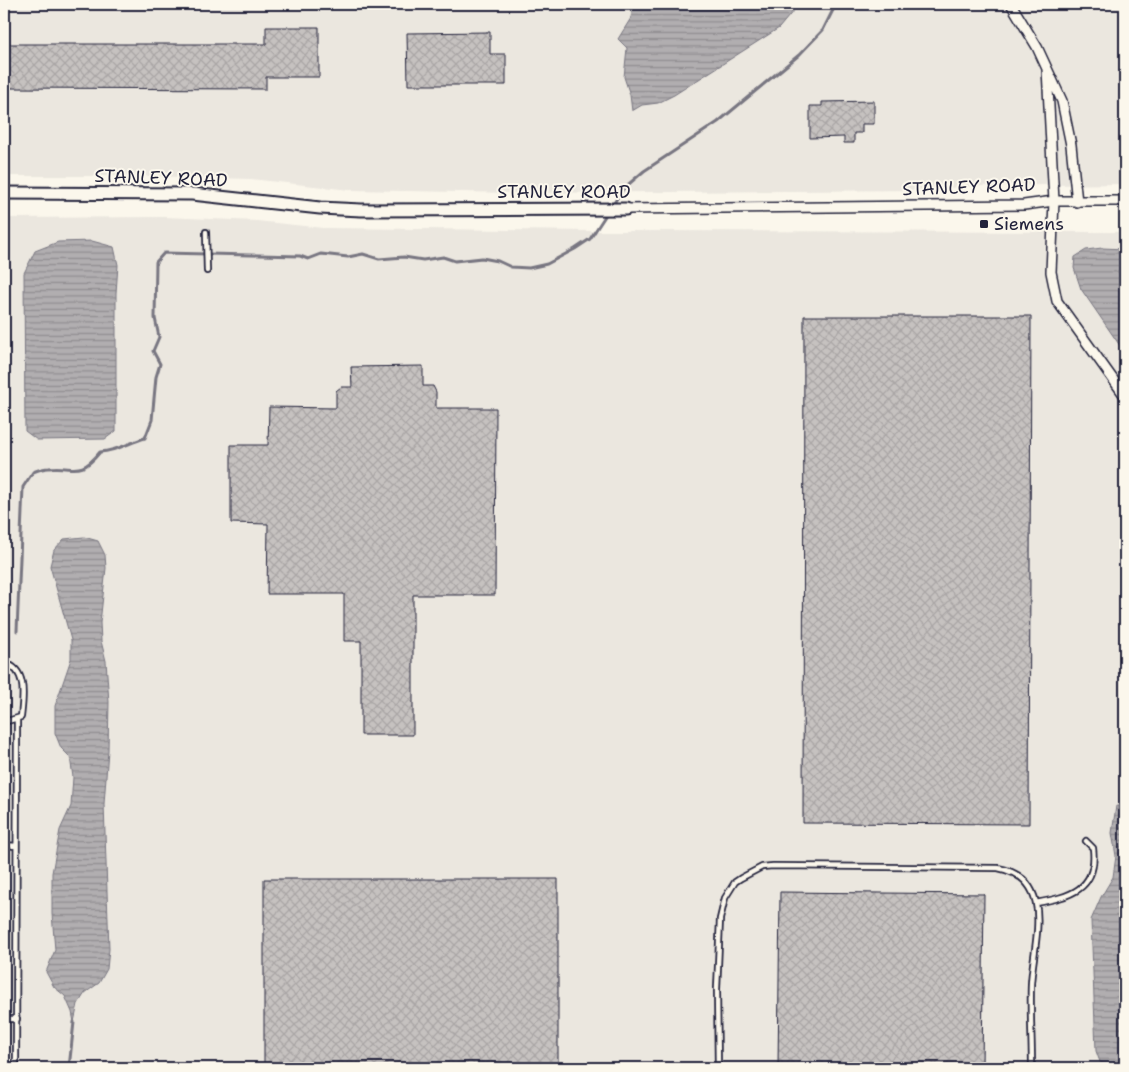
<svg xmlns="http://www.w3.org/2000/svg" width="1129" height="1072" font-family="'Shantell Sans',sans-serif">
<defs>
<pattern id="water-rules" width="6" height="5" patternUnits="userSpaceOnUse" patternTransform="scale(1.25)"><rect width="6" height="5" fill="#b1aeb0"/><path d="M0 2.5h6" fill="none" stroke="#908d90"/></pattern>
<pattern id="building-cross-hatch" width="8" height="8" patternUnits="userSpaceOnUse" patternTransform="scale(1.25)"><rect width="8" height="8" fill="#c6c2c0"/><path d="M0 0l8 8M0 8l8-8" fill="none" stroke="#aaa6a6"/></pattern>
</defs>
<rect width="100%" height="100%" fill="#fbf7ec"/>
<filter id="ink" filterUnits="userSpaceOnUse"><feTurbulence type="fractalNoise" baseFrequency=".02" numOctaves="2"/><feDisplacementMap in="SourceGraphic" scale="10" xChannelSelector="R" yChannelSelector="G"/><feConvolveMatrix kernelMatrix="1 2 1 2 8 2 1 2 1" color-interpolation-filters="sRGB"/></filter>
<g filter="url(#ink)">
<path fill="#ebe7df" d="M 4,4 L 1125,4 L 1125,184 L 975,186 L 924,190 L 515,193 L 350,190 L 251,179 L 145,176 L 4,176 Z
M 165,217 L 257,221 L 323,228 L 597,231 L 1125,232 L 1125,1068 L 4,1068 L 4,218 Z"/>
<path fill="url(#water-rules)" stroke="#787681" d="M 633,4 L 799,4 L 779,28 L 674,95 L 658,103 L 642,105 L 632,111 L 630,95 L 624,77 L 627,48 L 618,39 L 631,18 Z
M 92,241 L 114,247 L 118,265 L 116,293 L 116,431 L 105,439 L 37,440 L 25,431 L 24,273 L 35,251 L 58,242 Z
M 1102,248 L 1125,249 L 1125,353 L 1081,289 L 1074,268 L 1075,257 L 1086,250 Z
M 84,537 L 98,541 L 105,555 L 106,568 L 100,623 L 101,641 L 106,661 L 109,702 L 108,750 L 104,804 L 109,949 L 107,969 L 99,983 L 85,993 L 78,1004 L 74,1022 L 72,1012 L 65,996 L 54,987 L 46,972 L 55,950 L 52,914 L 52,873 L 60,830 L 71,806 L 73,777 L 70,757 L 61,748 L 55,733 L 55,706 L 71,659 L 71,640 L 50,566 L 54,550 L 64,539 Z
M 1116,806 L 1125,807 L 1125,1062 L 1111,1066 L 1100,1062 L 1096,1051 L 1091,920 L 1101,897 L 1113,877 L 1116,856 L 1112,833 Z"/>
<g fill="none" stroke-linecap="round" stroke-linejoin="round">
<path stroke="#787681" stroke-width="3" d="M 612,206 L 623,189 L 644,171 L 718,122 L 799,55 L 823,30 L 836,4
M 17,631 L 23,487 L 33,472 C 38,470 43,468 49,468 C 74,465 79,478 100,452 C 118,451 128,443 145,438 L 152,420 L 156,377 L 160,364 L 153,351 L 159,337 L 155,318 L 156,262 L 164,253 L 300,256 L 308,259 L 321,254 L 348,257 L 363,254 L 379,259 L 404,257 L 423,260 L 443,257 L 455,261 L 482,258 L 498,261 L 511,267 L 529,268 L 547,264 L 575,249 L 590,239 L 607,213
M 69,1068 L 74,1022"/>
</g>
<path fill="url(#building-cross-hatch)" stroke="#22223b" d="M 266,27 L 319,27 L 319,77 L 266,77 L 266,89 L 4,88 L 4,44 L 266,44 Z
M 490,32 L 490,54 L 506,54 L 506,85 L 408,85 L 407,33 Z
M 874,101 L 874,124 L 862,124 L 862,133 L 854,133 L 854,143 L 844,143 L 844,137 L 810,138 L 810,106 L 822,106 L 822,102 Z
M 804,316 L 1031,316 L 1029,824 L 803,823 Z
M 423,366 L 423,386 L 433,386 L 436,392 L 436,408 L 496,408 L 495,595 L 413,595 L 413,735 L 361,735 L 361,641 L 344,641 L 344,594 L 267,594 L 268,524 L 231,523 L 231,445 L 268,445 L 269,407 L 336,408 L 336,391 L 341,387 L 352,387 L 351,367 Z
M 264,879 L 558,879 L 558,1068 L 264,1068 Z
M 780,892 L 984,894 L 982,1068 L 778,1068 Z"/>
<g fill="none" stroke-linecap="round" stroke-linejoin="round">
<defs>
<path id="service" d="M 206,232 L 207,271
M 4,663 C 28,669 23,698 21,717 L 4,722
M 4,845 L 16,846
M 1036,903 C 1069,897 1098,890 1093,848 L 1086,841
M 4,1019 L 17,1019
M 16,1068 L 17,719
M 718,1068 L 717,989 L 720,919 L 725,898 L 735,882 L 741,878 L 762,867 L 773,866 L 998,868 C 1057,879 1033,943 1031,984 C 1030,1012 1032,1040 1032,1068"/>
<path id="minor" d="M 1011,4 L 1037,47 L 1062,101 L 1071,145 L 1077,202
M 1047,69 L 1054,201 L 1051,272 L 1057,301 L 1125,396
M 626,209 L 1024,205 L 1054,201 L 1125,201"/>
<path id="tertiary" d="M 4,193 L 192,194 L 320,208 L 361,210 L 626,209"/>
</defs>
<use href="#service" stroke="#22223b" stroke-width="8"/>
<use href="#minor" stroke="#22223b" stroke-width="12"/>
<use href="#tertiary" stroke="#22223b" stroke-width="15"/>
<use href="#service" stroke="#fbf7ec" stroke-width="4.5"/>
<use href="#minor" stroke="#fbf7ec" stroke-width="9"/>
<use href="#tertiary" stroke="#fbf7ec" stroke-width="11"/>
</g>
</g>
<rect fill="#22223b" stroke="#fbf7ec" stroke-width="2" x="979" y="219" width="10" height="10" rx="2.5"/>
<g text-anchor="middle" stroke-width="4" stroke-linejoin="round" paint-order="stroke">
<g font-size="18" fill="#22223b" stroke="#fbf7ec">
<text transform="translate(161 178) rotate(2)" y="6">STANLEY ROAD</text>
<text transform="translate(969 187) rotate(-2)" y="6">STANLEY ROAD</text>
<text x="564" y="198">STANLEY ROAD</text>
</g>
<g font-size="18" fill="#22223b" stroke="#fbf7ec" text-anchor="start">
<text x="994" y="230">Siemens</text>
</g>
</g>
<rect width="1129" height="1072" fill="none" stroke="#fbf7ec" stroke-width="20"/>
<rect x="10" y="10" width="1109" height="1052" fill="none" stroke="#22223b" stroke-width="2" filter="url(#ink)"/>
</svg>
